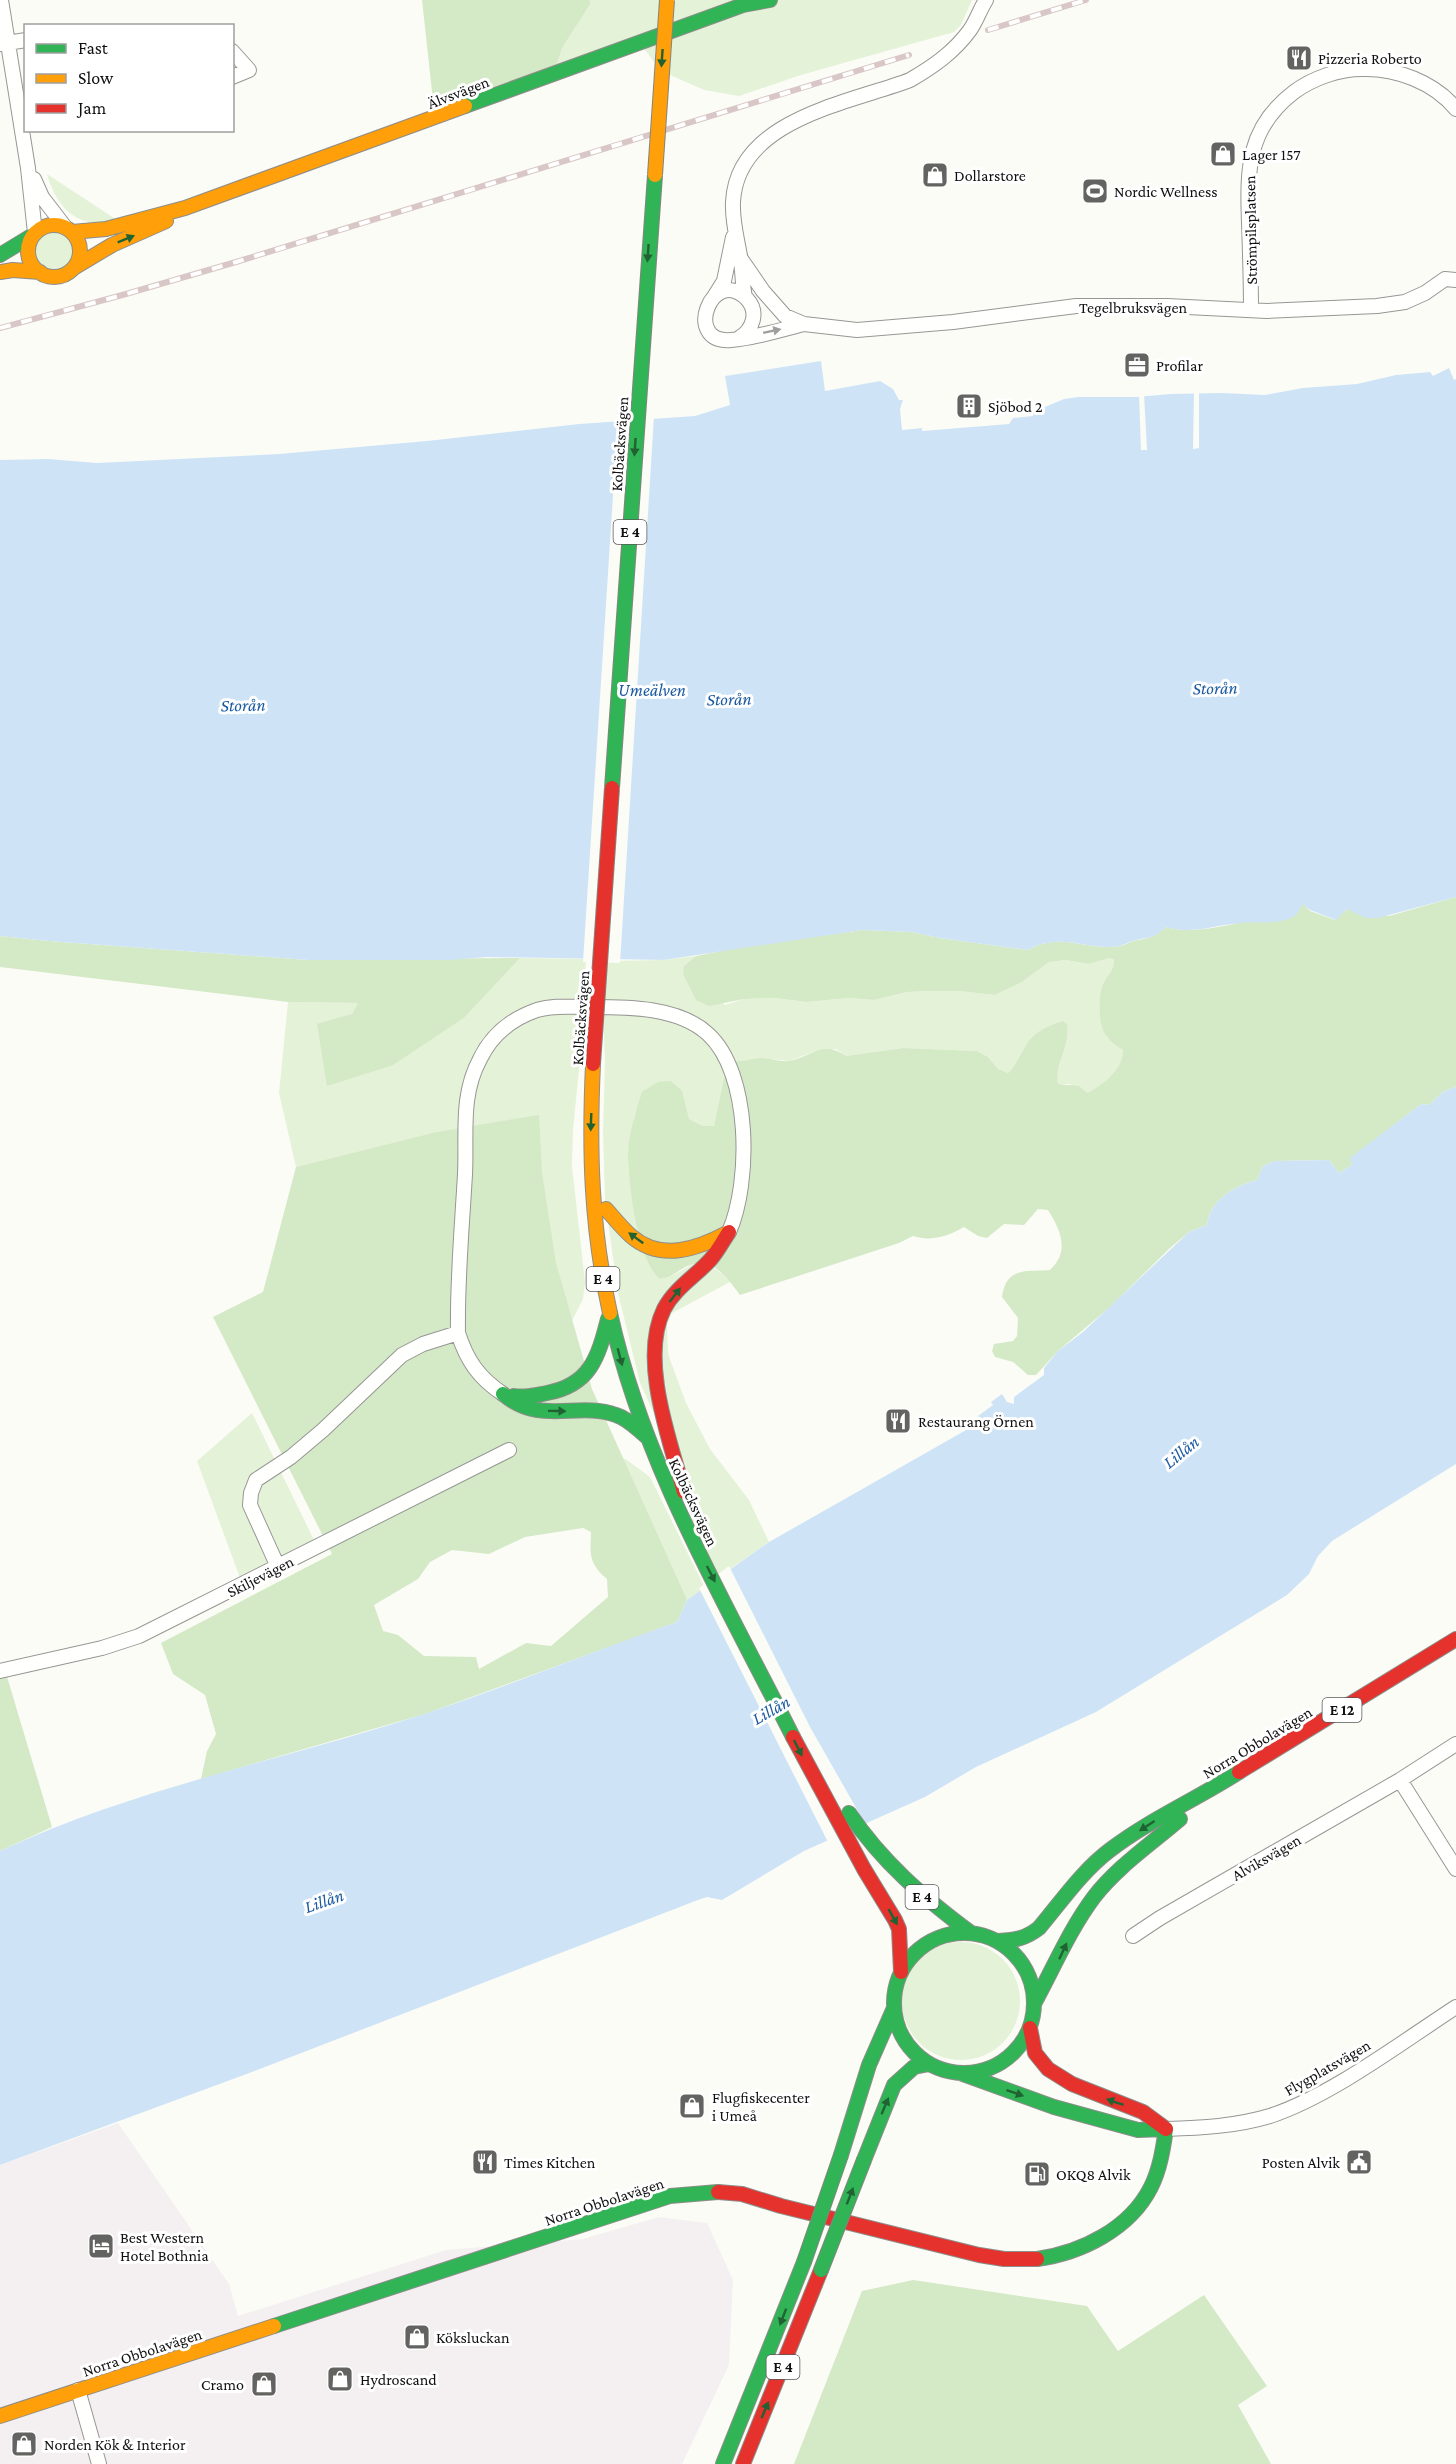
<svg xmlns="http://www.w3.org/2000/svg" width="1456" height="2464" font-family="'Crimson Pro',serif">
<rect width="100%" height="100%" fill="#fcfcf7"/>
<path fill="#f4f0f2" d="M 118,2123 L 229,2284 L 238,2316 L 446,2250 L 583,2239 L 659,2217 L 707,2223 L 733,2280 L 729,2365 L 682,2464 L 0,2464 L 0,2165 Z"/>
<path fill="#e4f2d7" d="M 589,0 L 972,0 L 961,25 L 954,32 L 801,75 L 739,96 L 704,90 L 661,71 L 639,42 L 554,74 L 562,48 L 591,3 Z
M 47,174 L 117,220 C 109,221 97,224 89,222 C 65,217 53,195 47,174 Z
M28 251a26 26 0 1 1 52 0a26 26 0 1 1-52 0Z
M 696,956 L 684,966 L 725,1005 L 744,999 L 774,998 L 807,1002 L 849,998 L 874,1000 L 907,992 L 929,991 L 959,991 L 995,995 L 1022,982 L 1049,962 L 1066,960 L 1088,964 L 1110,958 L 1114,960 L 1115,965 L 1103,983 L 1106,1037 L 1124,1050 C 1124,1069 1103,1085 1087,1093 L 1069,1084 L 1058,1084 L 1056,1073 L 1060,1063 L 1062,1021 C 1045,1027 1034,1033 1024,1049 C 1018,1058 1016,1065 1008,1073 L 998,1069 L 988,1057 L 977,1051 L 903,1048 L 846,1056 L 836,1049 L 813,1052 L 789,1061 L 760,1058 L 742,1062 L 729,1060 L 714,1126 L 703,1126 L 689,1119 L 685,1105 L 635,1113 C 633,1127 628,1141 628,1155 C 628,1182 639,1263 660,1279 C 674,1277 684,1268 697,1262 C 712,1266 721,1271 730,1282 L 672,1313 L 667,1325 L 668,1354 L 686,1403 L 710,1449 L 749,1500 L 769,1542 L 714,1580 L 684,1522 L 700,1513 L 640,1383 L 618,1293 L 605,1200 L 603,1132 L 605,1063 L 601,961 L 664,960 Z
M 520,958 L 586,959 L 582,1040 L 573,1130 L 572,1166 L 585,1282 L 583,1299 L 549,1366 L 577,1435 L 627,1460 L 650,1477 L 705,1588 L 687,1600 L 551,1434 L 538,1116 L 436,1132 L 296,1167 L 279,1093 L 288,1002 L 358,1003 L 352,1014 L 465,1017 Z
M 252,1413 L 314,1540 L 240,1578 L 197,1461 Z
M902 2001a59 59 0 1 1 118 0a59 59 0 1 1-118 0Z"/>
<path fill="#d4e9c6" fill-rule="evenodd" d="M 422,0 L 589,0 L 591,3 L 562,48 L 554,74 L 435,119 Z
M 1456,897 L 1456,1087 L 1444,1091 L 1429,1105 L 1421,1104 L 1351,1158 L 1352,1165 L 1339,1173 L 1329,1160 L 1274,1161 L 1263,1166 L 1257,1180 C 1234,1186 1210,1200 1207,1225 L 1189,1232 L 1170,1248 L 1110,1307 L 1058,1351 L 1036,1375 L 1028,1375 L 1013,1362 L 995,1357 L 992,1351 L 994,1344 L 1013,1341 L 1017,1336 L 1018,1318 L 1002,1297 C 1006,1266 1027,1272 1050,1270 C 1070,1251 1061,1231 1048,1210 L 1038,1209 L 1024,1225 L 1004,1224 L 987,1238 L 978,1236 L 964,1227 C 949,1236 930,1242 913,1236 L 899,1243 L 740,1295 C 725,1275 709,1252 682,1269 C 673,1274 670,1278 660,1279 C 638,1263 628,1183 628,1155 C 628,1134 636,1112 642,1092 L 658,1082 L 671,1081 L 682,1091 L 689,1119 L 703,1126 L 714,1126 L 728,1060 C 746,1063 746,1059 761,1058 C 770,1058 780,1062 789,1061 C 813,1056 822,1040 846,1056 L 903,1048 L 977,1051 L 988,1057 L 998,1069 L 1008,1073 C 1016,1065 1018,1058 1024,1049 C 1032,1033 1045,1027 1062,1021 L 1067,1024 C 1070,1050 1054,1062 1058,1084 L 1079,1086 L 1087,1093 C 1103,1085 1124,1069 1123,1050 C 1117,1046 1109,1041 1105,1034 C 1098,1023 1098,993 1104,982 C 1108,974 1115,969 1114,960 L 1110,958 L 1088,964 L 1066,960 L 1049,962 L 1022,982 L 995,995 L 959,991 L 929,991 L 907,992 L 874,1000 L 849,998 L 807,1002 L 774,998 L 744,999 L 709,1006 L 696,1000 L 683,974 L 684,966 L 696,956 L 736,948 L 862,930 L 912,932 L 940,938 L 1028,950 C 1062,931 1088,952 1120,946 C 1126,945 1131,941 1138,940 C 1150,938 1156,936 1166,927 C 1203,938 1266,915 1302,903 L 1310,911 L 1335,920 L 1347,909 L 1389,916 Z
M 0,936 L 49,941 L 308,960 L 520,958 L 465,1017 L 393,1065 L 327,1086 L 317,1024 L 352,1014 L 358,1003 L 288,1002 L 0,967 Z
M 539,1115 L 542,1173 L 556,1263 L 592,1389 L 687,1600 L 677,1622 L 425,1714 L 201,1779 L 207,1751 L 216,1734 L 205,1695 L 173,1674 L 161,1643 L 332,1554 L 213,1317 L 263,1292 L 296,1167 L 436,1132 ZM 583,1528 L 591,1532 C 590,1556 589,1563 607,1579 L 608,1597 L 551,1646 L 526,1643 L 479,1669 L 476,1657 L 424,1656 L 398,1635 L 383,1631 L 374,1605 L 418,1579 L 430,1562 L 452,1550 L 489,1554 L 525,1537 Z
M 0,1668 L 5,1670 L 52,1827 L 0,1851 Z
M 913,2280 L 1087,2306 L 1118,2351 L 1204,2295 L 1267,2386 L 1238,2405 L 1271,2464 L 794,2464 L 862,2291 Z"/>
<path fill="#cee4f6" d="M 821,361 L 825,391 L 880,381 L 893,389 L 899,400 L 903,400 L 900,409 L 902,430 L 922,428 L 922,431 L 1009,424 L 1013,418 L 1033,416 L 1033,412 L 1064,399 L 1078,397 L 1136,397 L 1170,394 L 1222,393 L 1265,395 L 1303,388 L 1357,384 L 1396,375 L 1430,372 L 1433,376 L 1449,368 L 1454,380 L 1456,379 L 1456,897 L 1378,918 L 1366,918 L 1347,909 L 1336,920 L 1310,910 L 1302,904 C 1300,910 1297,915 1291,918 C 1275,925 1256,921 1240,923 C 1215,925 1192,935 1166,927 C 1152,940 1150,936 1133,941 C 1129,942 1124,945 1120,946 C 1089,952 1062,931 1028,950 L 940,938 L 912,932 L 862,930 L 664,960 L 487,957 L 451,960 L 308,960 L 49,941 L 0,936 L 0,460 L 48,459 L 97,463 L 279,454 L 427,441 L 579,424 L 695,416 L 730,405 L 725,376 Z
M 1456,1087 L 1456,1464 L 1332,1541 L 1318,1556 L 1309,1574 L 1287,1595 L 1096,1712 L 976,1767 L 925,1797 L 804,1851 L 722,1900 L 707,1897 L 698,1900 L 252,2072 L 0,2165 L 0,1851 C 135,1788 283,1760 424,1714 C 509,1686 593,1651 677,1622 L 687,1600 L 769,1542 L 982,1421 L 978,1416 L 993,1405 L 991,1402 L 1002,1394 L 1007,1402 L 1014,1404 L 1014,1397 L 1044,1375 L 1044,1368 L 1058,1351 L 1083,1332 L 1189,1232 L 1207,1225 C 1210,1200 1234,1186 1257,1180 L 1263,1166 L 1274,1161 L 1329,1160 L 1339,1173 L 1352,1165 L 1350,1158 L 1421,1104 L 1429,1105 L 1444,1091 Z"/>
<path fill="#fcfcf7" d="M 1194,391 L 1199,391 L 1199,448 L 1193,449 Z
M 1139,394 L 1144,394 L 1147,450 L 1141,450 Z
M 654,416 L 620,963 L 583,962 L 618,418 Z
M 729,1566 L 810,1727 L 867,1827 L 829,1844 L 699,1588 Z"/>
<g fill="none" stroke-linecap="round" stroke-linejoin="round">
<defs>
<path id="street" d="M 1,0 L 28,168 L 35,233
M 1,44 L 26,40
M 232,51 L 249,70 L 232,77
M 34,179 L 42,197 L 65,227
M 741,259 L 763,291 L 785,316 L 804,324 L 857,330 L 953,322 L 1076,306 L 1167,306 L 1267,311 L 1377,306 L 1405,302 L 1425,293 L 1445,279 L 1456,280
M 714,297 L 724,281 L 733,237
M 745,297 C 742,284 743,270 740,256 C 737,238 732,221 733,202 C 737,119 850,103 910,80 C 934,66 954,52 970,30 C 977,20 980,9 986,0
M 1251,310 C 1251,281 1250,252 1249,223 C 1247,169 1247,128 1294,92 C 1313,78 1339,69 1362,69 C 1396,68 1434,82 1456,109
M 739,338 C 753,330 759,312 747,299 C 712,264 682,344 731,340 C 755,338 781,330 804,324
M 458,1333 C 457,1280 462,1227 465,1174 C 467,1134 460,1096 480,1059 C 492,1034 511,1019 537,1010 C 553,1005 570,1007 587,1007 C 625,1007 678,1006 708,1034 C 751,1073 751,1182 729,1232
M 278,1567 L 250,1505 L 251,1493 L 256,1480 L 291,1457 L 323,1430 L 402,1355 L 423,1344 L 458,1333 C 467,1361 479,1378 503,1394
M 0,1671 L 102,1648 L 139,1636 L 509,1450
M 1400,1780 L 1456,1869
M 1133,1936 L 1160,1918 L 1400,1780 L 1456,1744
M 1166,2129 C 1201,2128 1237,2126 1270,2116 C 1331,2096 1402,2042 1456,2007
M 78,2390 L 99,2464"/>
<path id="fast" d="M 465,106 L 743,5 L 770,0
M 0,255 L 33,235
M 610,1313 C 643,1464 724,1600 793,1737
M 503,1394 C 541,1426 576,1401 616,1415 C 629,1419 637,1429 647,1437
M 514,1396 C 525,1398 536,1395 547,1393 C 590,1385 598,1358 608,1319
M 849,1813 C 882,1862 924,1898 971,1933
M894 2003a70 70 0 1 1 140 0a70 70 0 1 1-140 0Z
M 998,1941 C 1015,1940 1025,1939 1039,1928 C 1061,1902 1082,1871 1110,1850 C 1149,1820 1197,1799 1239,1772
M 1035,2002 C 1054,1967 1070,1929 1094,1897 C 1117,1867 1151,1844 1180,1819
M 960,2073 L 1054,2107 L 1138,2130 L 1166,2129
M 841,2155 L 869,2065 L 894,2008
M 864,2160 L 894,2085 L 914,2067 L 929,2064
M 1037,2259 C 1081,2253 1130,2229 1151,2187 C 1160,2169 1163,2149 1166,2129
M 274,2326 L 670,2196 L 718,2192
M 723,2464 L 804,2262"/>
<path id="slow" d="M28 251a26 26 0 1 1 52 0a26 26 0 1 1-52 0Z
M 72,232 L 106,229 L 185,208 L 465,106
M 75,267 L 112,245 L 166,221
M 0,272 L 13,270 L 40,272
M 593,1064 C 589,1151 591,1227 610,1313
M 606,1209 C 614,1218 622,1228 631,1236 C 661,1262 697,1249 727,1233
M 0,2416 L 274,2326"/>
<path id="jam" d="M 684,1492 C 670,1441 639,1359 664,1309 C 675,1288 696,1276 711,1259 C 718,1251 723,1241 729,1232
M 793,1737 L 864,1869 L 895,1920 L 899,1929 L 901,1972
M 1239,1772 L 1456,1639
M 1030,2028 L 1035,2053 L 1048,2069 L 1072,2084 L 1143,2112 L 1166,2129
M 718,2192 L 742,2194 L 781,2206 L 979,2255 L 1004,2259 L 1037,2259
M 743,2464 L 821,2270"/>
</defs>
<use href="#street" stroke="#969694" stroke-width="16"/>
<use href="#fast" stroke="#8d8d8b" stroke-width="16"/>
<use href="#slow" stroke="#8d8d8b" stroke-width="16"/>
<use href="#jam" stroke="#8d8d8b" stroke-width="16"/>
<use href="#street" stroke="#fffffe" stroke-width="14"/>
<use href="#fast" stroke="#30b455" stroke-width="14"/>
<use href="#slow" stroke="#ff9f0a" stroke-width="14"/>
<use href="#jam" stroke="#e5322d" stroke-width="14"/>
<defs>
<path id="rail" d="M 988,30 L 1086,0
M 0,328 L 126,294 L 236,262 L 909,55"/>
</defs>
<use href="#rail" stroke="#d8c7c6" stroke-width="6"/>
<use href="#rail" stroke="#fff" stroke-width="4" stroke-dasharray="11" stroke-linecap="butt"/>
<defs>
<path id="fast-bridge" d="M 612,788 L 655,175
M 804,2262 L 841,2155
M 821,2270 L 864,2160"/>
<path id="slow-bridge" d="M 655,175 L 667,0"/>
<path id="jam-bridge" d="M 593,1064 L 612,788"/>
</defs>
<use href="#fast-bridge" stroke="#848481" stroke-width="16" stroke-linecap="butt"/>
<use href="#slow-bridge" stroke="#848481" stroke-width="16" stroke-linecap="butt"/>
<use href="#jam-bridge" stroke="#848481" stroke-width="16" stroke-linecap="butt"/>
<use href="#fast-bridge" stroke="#30b455" stroke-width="14"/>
<use href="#slow-bridge" stroke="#ff9f0a" stroke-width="14"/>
<use href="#jam-bridge" stroke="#e5322d" stroke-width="14"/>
</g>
<defs><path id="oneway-solid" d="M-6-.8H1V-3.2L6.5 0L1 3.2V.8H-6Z" transform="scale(1.5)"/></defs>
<g fill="#206232">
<use href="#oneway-solid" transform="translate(662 58) rotate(94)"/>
<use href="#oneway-solid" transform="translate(126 239) rotate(-22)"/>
<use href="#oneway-solid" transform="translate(648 253) rotate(94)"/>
<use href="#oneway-solid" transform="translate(635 447) rotate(94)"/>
<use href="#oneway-solid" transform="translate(591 1122) rotate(92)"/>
<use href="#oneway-solid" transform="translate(636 1238) rotate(-144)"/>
<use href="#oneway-solid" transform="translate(675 1295) rotate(-52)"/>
<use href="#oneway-solid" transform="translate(620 1357) rotate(75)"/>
<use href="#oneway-solid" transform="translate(557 1411) rotate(1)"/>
<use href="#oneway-solid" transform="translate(711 1574) rotate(63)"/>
<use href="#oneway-solid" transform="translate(798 1748) rotate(63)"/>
<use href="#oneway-solid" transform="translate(1147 1826) rotate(147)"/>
<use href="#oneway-solid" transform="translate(893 1917) rotate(61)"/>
<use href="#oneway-solid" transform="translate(1063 1951) rotate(-65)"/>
<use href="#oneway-solid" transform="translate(1015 2093) rotate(19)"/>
<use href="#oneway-solid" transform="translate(1115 2102) rotate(-161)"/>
<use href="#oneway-solid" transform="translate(885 2106) rotate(-67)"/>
<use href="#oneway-solid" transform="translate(850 2196) rotate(-69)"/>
<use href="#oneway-solid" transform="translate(783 2317) rotate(111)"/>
<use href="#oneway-solid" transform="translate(765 2410) rotate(-67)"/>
</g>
<use fill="#9f9f9f" href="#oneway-solid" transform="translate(772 331) rotate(-12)"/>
<defs>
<symbol id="restaurant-square" viewBox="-11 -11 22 22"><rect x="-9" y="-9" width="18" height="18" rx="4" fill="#636361" stroke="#fff"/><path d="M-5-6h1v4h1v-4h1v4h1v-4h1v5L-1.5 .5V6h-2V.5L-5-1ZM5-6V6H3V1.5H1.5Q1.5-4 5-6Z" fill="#fff"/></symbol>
<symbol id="shop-square" viewBox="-11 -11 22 22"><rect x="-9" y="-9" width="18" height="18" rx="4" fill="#636361" stroke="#fff"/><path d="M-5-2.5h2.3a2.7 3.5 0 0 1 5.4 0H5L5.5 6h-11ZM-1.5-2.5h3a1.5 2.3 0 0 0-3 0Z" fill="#fff"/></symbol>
<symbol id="stadium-square" viewBox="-11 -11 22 22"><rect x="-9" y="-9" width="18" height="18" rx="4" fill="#636361" stroke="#fff"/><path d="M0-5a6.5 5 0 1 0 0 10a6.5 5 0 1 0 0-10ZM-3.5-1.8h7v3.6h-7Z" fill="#fff"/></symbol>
<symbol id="office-square" viewBox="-11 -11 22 22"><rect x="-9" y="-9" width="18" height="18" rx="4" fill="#636361" stroke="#fff"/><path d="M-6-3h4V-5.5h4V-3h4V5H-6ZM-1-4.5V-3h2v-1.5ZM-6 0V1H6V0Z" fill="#fff"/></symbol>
<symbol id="building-square" viewBox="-11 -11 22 22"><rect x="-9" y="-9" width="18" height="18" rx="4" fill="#636361" stroke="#fff"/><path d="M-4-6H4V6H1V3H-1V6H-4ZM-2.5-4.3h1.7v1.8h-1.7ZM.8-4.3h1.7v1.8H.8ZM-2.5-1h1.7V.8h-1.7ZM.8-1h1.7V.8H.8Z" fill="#fff"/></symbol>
<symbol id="civic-square" viewBox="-11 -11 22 22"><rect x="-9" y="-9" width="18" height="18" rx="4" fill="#636361" stroke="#fff"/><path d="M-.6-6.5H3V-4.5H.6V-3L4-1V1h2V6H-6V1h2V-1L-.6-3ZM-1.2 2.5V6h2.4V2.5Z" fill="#fff"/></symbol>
<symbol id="fuel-square" viewBox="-11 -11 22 22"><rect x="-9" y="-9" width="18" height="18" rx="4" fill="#636361" stroke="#fff"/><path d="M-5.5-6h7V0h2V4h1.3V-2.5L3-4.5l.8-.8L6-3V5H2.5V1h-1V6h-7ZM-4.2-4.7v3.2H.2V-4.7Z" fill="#fff"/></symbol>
<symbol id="hotel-square" viewBox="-11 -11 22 22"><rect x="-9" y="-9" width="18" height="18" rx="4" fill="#636361" stroke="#fff"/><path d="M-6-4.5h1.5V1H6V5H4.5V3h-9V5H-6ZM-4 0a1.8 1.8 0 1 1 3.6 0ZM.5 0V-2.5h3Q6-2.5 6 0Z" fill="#fff"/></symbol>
</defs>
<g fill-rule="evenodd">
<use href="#restaurant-square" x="1284" y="43" width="30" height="30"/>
<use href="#shop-square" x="1208" y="139" width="30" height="30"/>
<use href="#shop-square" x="920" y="160" width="30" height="30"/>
<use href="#stadium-square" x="1080" y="176" width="30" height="30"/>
<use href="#office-square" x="1122" y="350" width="30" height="30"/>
<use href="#building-square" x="954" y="391" width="30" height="30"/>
<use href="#restaurant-square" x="883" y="1406" width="30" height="30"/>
<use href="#shop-square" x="677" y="2091" width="30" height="30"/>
<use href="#restaurant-square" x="470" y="2147" width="30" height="30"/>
<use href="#civic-square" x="1344" y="2147" width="30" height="30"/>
<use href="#fuel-square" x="1022" y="2159" width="30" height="30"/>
<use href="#hotel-square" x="86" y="2231" width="30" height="30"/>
<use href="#shop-square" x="402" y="2322" width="30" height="30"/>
<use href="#shop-square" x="325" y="2364" width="30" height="30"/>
<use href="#shop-square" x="249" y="2369" width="30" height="30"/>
<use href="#shop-square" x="9" y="2429" width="30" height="30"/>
</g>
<g text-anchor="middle" stroke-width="6" stroke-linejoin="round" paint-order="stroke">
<g fill="#fff" stroke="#585858" stroke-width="1.5">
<rect x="613.5" y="520" width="33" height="24" rx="4.5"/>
<rect x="586.5" y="1267" width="33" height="24" rx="4.5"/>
<rect x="1322.5" y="1698" width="39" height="24" rx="4.5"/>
<rect x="905.5" y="1885" width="33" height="24" rx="4.5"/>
<rect x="766.5" y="2355" width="33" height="24" rx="4.5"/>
</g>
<g font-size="15" font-weight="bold" fill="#101010">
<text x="630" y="537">E 4</text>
<text x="603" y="1284">E 4</text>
<text x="1342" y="1715">E 12</text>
<text x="922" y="1902">E 4</text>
<text x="783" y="2372">E 4</text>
</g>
<g font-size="16" fill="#101010" stroke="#fff" text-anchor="start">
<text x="1318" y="64">Pizzeria Roberto</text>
<text x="1242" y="160">Lager 157</text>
<text x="954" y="181">Dollarstore</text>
<text x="1114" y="197">Nordic Wellness</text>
<text x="1156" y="371">Profilar</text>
<text x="988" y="412">Sjöbod 2</text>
<text x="918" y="1427">Restaurang Örnen</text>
<text x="712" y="2103">Flugfiskecenter<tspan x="712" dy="18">i Umeå</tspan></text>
<text x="504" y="2168">Times Kitchen</text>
<text x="1340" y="2168" text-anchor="end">Posten Alvik</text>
<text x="1056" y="2180">OKQ8 Alvik</text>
<text x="120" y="2243">Best Western<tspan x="120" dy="18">Hotel Bothnia</tspan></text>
<text x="436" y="2343">Köksluckan</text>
<text x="360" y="2385">Hydroscand</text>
<text x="244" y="2390" text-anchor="end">Cramo</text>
<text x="44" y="2450">Norden Kök &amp; Interior</text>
</g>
<g font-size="16" fill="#101010" stroke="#fff">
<text transform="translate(458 92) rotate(-21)" y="6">Älvsvägen</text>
<text transform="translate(1250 230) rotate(-91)" y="6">Strömpilsplatsen</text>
<text x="1133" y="313">Tegelbruksvägen</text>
<text transform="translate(619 444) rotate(-86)" y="6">Kolbäcksvägen</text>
<text transform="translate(580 1018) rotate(-86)" y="6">Kolbäcksvägen</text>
<text transform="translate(694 1502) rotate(65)" y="6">Kolbäcksvägen</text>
<text transform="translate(260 1576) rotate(-27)" y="6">Skiljevägen</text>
<text transform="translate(1257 1742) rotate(-31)" y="6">Norra Obbolavägen</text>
<text transform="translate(1266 1857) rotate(-30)" y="6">Alviksvägen</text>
<text transform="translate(1327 2067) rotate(-30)" y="6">Flygplatsvägen</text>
<text transform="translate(604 2201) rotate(-18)" y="6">Norra Obbolavägen</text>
<text transform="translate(142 2352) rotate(-18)" y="6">Norra Obbolavägen</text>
</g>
<g font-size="18" font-style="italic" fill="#1b5aa1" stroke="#fff">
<text transform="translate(1215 688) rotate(-1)" y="6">Storån</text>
<text x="652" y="696">Umeälven</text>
<text transform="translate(729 699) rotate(-1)" y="6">Storån</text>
<text transform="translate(243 705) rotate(-1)" y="6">Storån</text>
<text transform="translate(1181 1452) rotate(-39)" y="6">Lillån</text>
<text transform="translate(771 1710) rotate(-30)" y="6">Lillån</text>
<text transform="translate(324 1901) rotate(-19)" y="6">Lillån</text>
</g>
</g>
<rect x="24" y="24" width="210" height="108" fill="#ffffff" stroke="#9f9f9f" stroke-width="1.5"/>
<rect x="36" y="44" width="30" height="9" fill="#30b455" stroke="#9f9f9f" stroke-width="1.5"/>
<text x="78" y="54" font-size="18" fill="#101010">Fast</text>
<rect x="36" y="74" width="30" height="9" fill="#ff9f0a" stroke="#9f9f9f" stroke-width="1.5"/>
<text x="78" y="84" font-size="18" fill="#101010">Slow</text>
<rect x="36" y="104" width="30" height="9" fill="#e5322d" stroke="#9f9f9f" stroke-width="1.5"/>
<text x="78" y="114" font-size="18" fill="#101010">Jam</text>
</svg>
